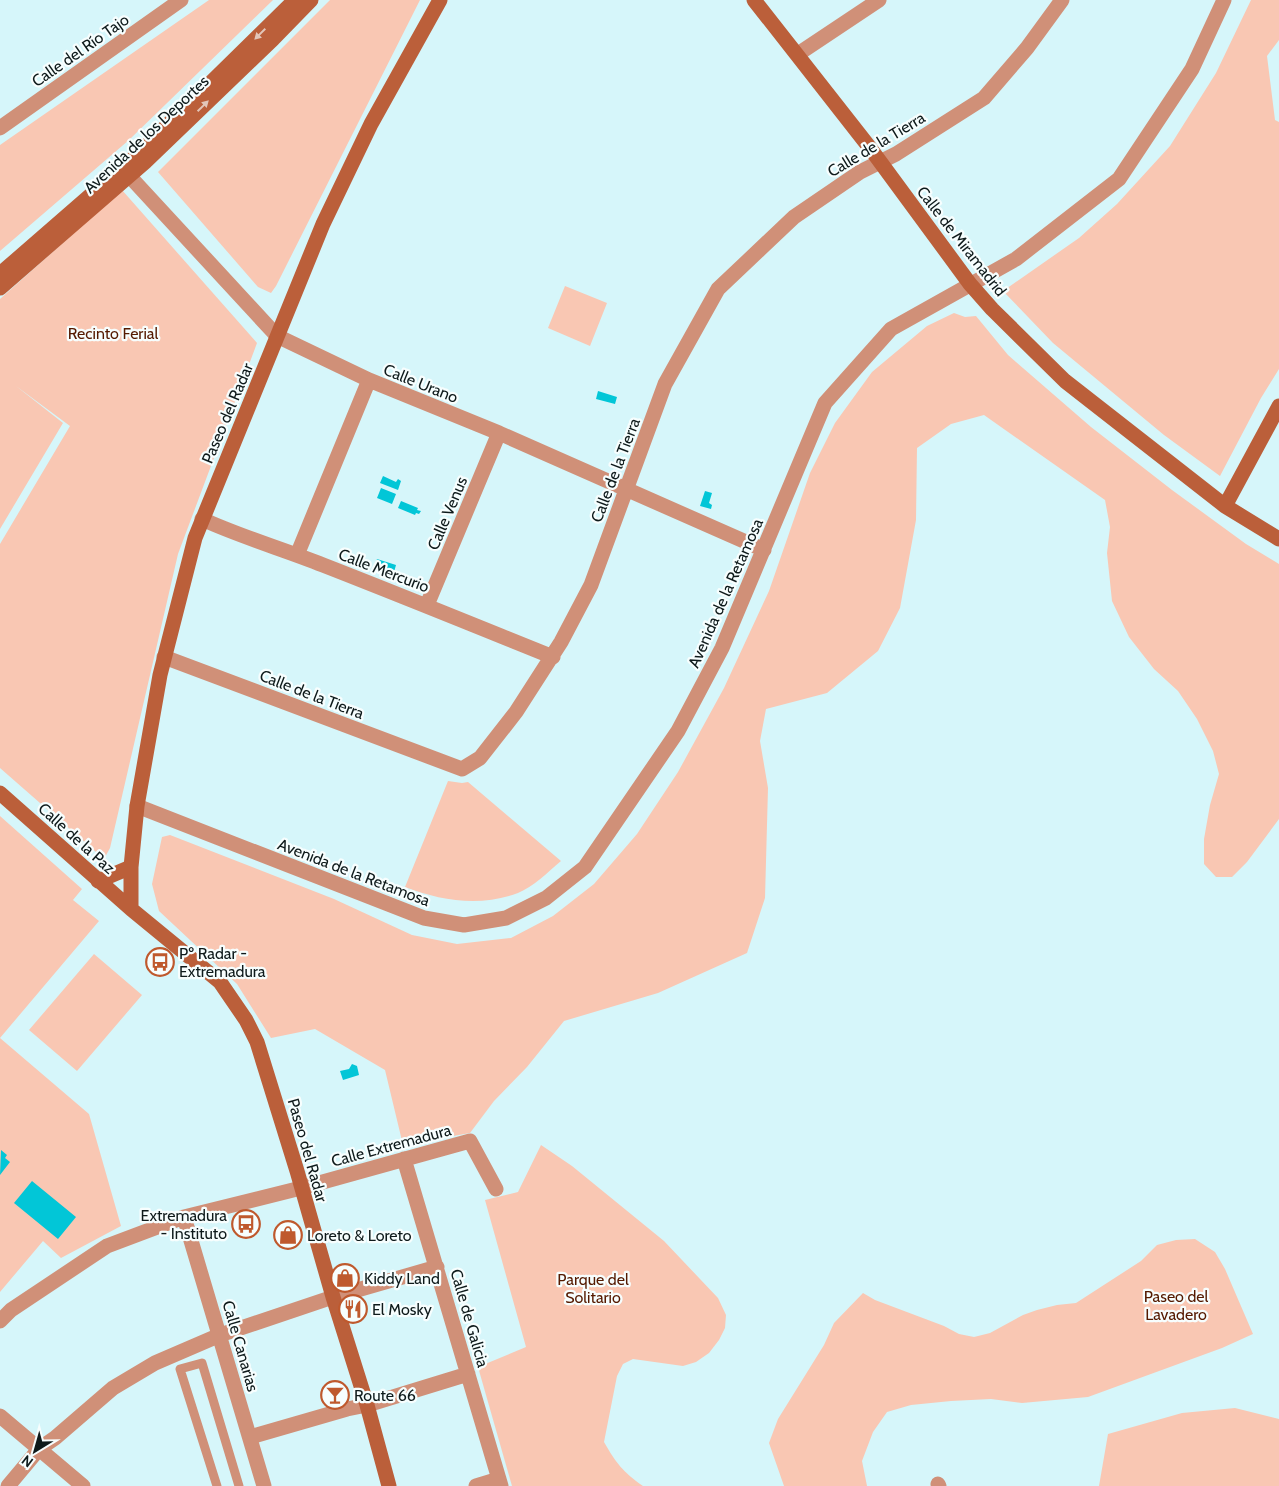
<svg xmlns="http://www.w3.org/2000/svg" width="1279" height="1486" font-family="Cabin,sans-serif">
<rect width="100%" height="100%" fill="#d6f6fa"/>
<path fill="#f9c7b3" d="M 209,0 L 273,0 L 129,140 L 0,251 L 0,145 Z
M 330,0 L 420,0 L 276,286 L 271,293 L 258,287 L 158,172 Z
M 1251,0 L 1279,0 L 1279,40 L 1267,56 L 1275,120 L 1279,122 L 1279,369 L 1261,398 L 1220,476 L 1164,435 L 1053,343 L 1003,291 L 1079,238 L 1117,204 L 1170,146 L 1216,73 Z
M 122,190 L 257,343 L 178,554 L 110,848 L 104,859 L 0,768 L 0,544 L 70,426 L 16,386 L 63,423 L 0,529 L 0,299 Z
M 565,286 L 607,303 L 590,346 L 548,328 Z
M 954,313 L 965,317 L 976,316 L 1008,355 L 1091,427 L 1172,490 L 1246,544 L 1279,564 L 1279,819 L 1247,862 L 1232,877 L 1216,877 L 1204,864 L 1204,839 L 1210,805 L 1219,774 L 1213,751 L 1197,719 L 1178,691 L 1154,669 L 1129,637 L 1112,601 L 1107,553 L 1110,527 L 1105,500 L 984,415 L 951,424 L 917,448 L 916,520 L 900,608 L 878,651 L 827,693 L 766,709 L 760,741 L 768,788 L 765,898 L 747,953 L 658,993 L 564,1021 L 527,1067 L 494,1101 L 470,1133 L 403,1145 L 385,1070 L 315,1029 L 271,1038 L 237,984 L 159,911 L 152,884 L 162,837 L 170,835 L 334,899 L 412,935 L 457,944 L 511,938 L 553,916 L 594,884 L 637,834 L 678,772 L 724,688 L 769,591 L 810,473 L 835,423 L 872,372 L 927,326 Z
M 448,781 L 462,783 L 468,782 L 561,861 C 548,872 533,887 518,893 C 481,907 441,901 405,887 Z
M 0,816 L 82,889 L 73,900 L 99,921 L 0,1038 L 89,1114 L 121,1226 L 61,1258 L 43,1241 L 0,1292 Z
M 94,954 L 142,995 L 77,1071 L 29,1030 Z
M 541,1145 L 572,1166 L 664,1241 L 718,1298 L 726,1315 L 725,1328 L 719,1340 L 709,1353 L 696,1362 L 683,1366 L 633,1359 L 623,1364 L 617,1376 L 604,1442 C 616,1463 623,1472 643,1486 L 512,1486 L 478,1367 L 526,1347 L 485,1200 L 518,1192 Z
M 1195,1239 L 1215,1252 L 1225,1269 L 1253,1334 L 1222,1348 L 1088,1397 L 1022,1403 L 991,1399 L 951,1401 L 911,1405 L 887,1412 L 873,1432 L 862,1461 L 867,1486 L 784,1486 L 769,1443 L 778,1419 L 824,1345 L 834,1323 L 863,1293 L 875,1300 L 944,1326 L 959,1334 L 974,1337 L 990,1333 L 1023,1315 L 1037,1310 L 1057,1305 L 1076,1303 L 1141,1261 L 1157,1245 L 1176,1240 Z
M 1235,1408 L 1279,1419 L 1279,1486 L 1099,1486 L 1108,1434 L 1182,1413 Z"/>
<path fill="#02c6d7" d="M 598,391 L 617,397 L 615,404 L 596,399 Z
M 383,476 L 396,482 L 398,479 L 401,481 L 398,490 L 380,483 Z
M 381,488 L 396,494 L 392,504 L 377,498 Z
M 705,491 L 712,493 L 709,503 L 712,505 L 711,509 L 700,506 Z
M 401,501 L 418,508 L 417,510 L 421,511 L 419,514 L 416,513 L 415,515 L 398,508 Z
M 377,559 L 396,565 L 394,572 L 375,565 Z
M 352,1064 L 357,1066 L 359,1075 L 343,1080 L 340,1071 L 349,1069 Z
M 1,1150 L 7,1155 L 5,1158 L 10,1162 L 0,1175 Z
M 32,1181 L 76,1217 L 58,1239 L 14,1203 Z"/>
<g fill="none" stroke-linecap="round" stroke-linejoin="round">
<path stroke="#d09078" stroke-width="9" d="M 217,1486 L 180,1369 L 202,1363 L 239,1486"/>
<path stroke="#d09078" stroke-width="15" d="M 798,54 L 879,0
M 0,128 L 181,0
M 122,168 L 277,336 L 369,380 L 499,433 L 764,550
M 202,519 C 241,537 283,549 323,565 C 400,595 476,626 553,657
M 297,555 L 369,380
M 427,605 L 499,433
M 164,657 L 462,769 L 480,758 L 516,712 L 561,642 L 591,585 L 665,384 L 718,289 L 794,217 L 860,172 L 896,154 L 984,98 L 1027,48 L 1062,0
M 137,806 L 424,918 L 464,925 L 506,918 L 546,898 L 585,867 L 678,731 L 722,648 L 825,403 L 891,329 L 1016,259 L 1119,179 L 1192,69 L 1224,0
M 404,1159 L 501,1486
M 184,1217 L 264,1486
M 0,1321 L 11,1310 L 107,1246 L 184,1217 L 301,1188 L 470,1141 L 496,1189
M 0,1416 L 83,1486
M 250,1437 L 347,1409 L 367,1405 L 468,1374
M 938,1484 L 939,1486
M 8,1486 L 39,1449 L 55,1438 L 113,1388 L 155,1363 L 220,1335 L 333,1297 L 437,1267
M 476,1486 L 499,1479"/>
<path stroke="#bb5f3a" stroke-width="15" d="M 754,0 L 870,148 L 970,284 L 992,309 L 1065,381 L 1225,506 L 1279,539
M 0,274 L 138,154 L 295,0
M 0,288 L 145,162 L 273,39 L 311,0
M 1225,506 L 1279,406
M 0,793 L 131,909 L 220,982 L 246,1020 L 257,1042 L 297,1171 L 333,1297 L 367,1405 L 389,1486
M 98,881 L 131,867
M 131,909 L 131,867 L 137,806 L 160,675 L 195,538 L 323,224 L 371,124 L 440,0"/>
</g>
<defs><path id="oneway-solid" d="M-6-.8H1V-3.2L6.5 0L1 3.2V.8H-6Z" transform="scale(1.25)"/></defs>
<g fill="#e2c6b9">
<use href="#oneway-solid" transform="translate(260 34) rotate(135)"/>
<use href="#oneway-solid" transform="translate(203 106) rotate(-44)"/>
</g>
<defs>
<symbol id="bus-ring" viewBox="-11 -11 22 22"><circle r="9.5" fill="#f7fefe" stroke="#bf592d" stroke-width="1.5"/><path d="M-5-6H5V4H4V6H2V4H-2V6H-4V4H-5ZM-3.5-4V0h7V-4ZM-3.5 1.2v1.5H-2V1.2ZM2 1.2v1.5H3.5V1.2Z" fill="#bf592d"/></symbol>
<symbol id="shop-ring" viewBox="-11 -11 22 22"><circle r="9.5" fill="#f7fefe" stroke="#bf592d" stroke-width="1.5"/><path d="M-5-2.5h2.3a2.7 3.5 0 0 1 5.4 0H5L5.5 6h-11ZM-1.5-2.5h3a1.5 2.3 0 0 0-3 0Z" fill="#bf592d"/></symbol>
<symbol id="restaurant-ring" viewBox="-11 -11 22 22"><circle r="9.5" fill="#f7fefe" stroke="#bf592d" stroke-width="1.5"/><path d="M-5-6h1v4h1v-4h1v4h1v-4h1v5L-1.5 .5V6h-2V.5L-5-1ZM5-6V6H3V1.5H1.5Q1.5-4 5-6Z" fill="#bf592d"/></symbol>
<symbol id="bar-ring" viewBox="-11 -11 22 22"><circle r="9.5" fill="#f7fefe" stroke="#bf592d" stroke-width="1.5"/><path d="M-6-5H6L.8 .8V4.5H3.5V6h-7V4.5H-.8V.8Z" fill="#bf592d"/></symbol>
</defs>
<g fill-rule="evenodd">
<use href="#bus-ring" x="144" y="946" width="32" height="32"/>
<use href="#bus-ring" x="230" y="1208" width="32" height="32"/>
<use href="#shop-ring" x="272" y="1219" width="32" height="32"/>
<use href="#shop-ring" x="329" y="1262" width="32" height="32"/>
<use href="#restaurant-ring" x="337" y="1293" width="32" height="32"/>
<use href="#bar-ring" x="319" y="1379" width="32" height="32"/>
</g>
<g text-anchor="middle" stroke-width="4.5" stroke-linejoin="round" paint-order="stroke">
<g font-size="16" fill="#0e1a1b" stroke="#f7fefe">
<text transform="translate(80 50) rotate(-35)" y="6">Calle del Río Tajo</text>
<text transform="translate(146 134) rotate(-43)" y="6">Avenida de los Deportes</text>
<text transform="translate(876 144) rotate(-31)" y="6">Calle de la Tierra</text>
<text transform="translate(962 241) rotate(52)" y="6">Calle de Miramadrid</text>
<text transform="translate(421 383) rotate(22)" y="6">Calle Urano</text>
<text transform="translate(227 413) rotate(-67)" y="6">Paseo del Radar</text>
<text transform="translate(615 470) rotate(-69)" y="6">Calle de la Tierra</text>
<text transform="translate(447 513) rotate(-67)" y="6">Calle Venus</text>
<text transform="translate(384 570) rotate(21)" y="6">Calle Mercurio</text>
<text transform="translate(725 593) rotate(-66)" y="6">Avenida de la Retamosa</text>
<text transform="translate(312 694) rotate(21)" y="6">Calle de la Tierra</text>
<text transform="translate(77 838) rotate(42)" y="6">Calle de la Paz</text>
<text transform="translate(354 872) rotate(21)" y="6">Avenida de la Retamosa</text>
<text transform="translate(391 1145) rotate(-15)" y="6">Calle Extremadura</text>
<text transform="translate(308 1150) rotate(74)" y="6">Paseo del Radar</text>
<text transform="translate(470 1318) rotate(74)" y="6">Calle de Galicia</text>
<text transform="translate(241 1346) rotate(74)" y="6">Calle Canarias</text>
</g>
<g font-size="16" fill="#551a00" stroke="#f7fefe">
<text x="113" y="339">Recinto Ferial</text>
<text x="593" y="1285">Parque del<tspan x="593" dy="18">Solitario</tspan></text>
<text x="1176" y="1302">Paseo del<tspan x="1176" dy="18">Lavadero</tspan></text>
</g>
<g font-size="16" fill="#0e1a1b" stroke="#f7fefe" text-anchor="start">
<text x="179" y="959">Pº Radar -<tspan x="179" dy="18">Extremadura</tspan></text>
<text x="227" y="1221" text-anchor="end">Extremadura<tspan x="227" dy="18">- Instituto</tspan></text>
<text x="307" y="1241">Loreto &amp; Loreto</text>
<text x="364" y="1284">Kiddy Land</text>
<text x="372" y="1315">El Mosky</text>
<text x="354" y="1401">Route 66</text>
</g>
</g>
<g transform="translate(35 1451) rotate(217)" stroke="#f7fefe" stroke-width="4" paint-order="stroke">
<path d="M0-4L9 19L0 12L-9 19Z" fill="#0e1a1b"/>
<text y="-8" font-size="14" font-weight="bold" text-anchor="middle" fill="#0e1a1b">N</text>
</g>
</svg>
